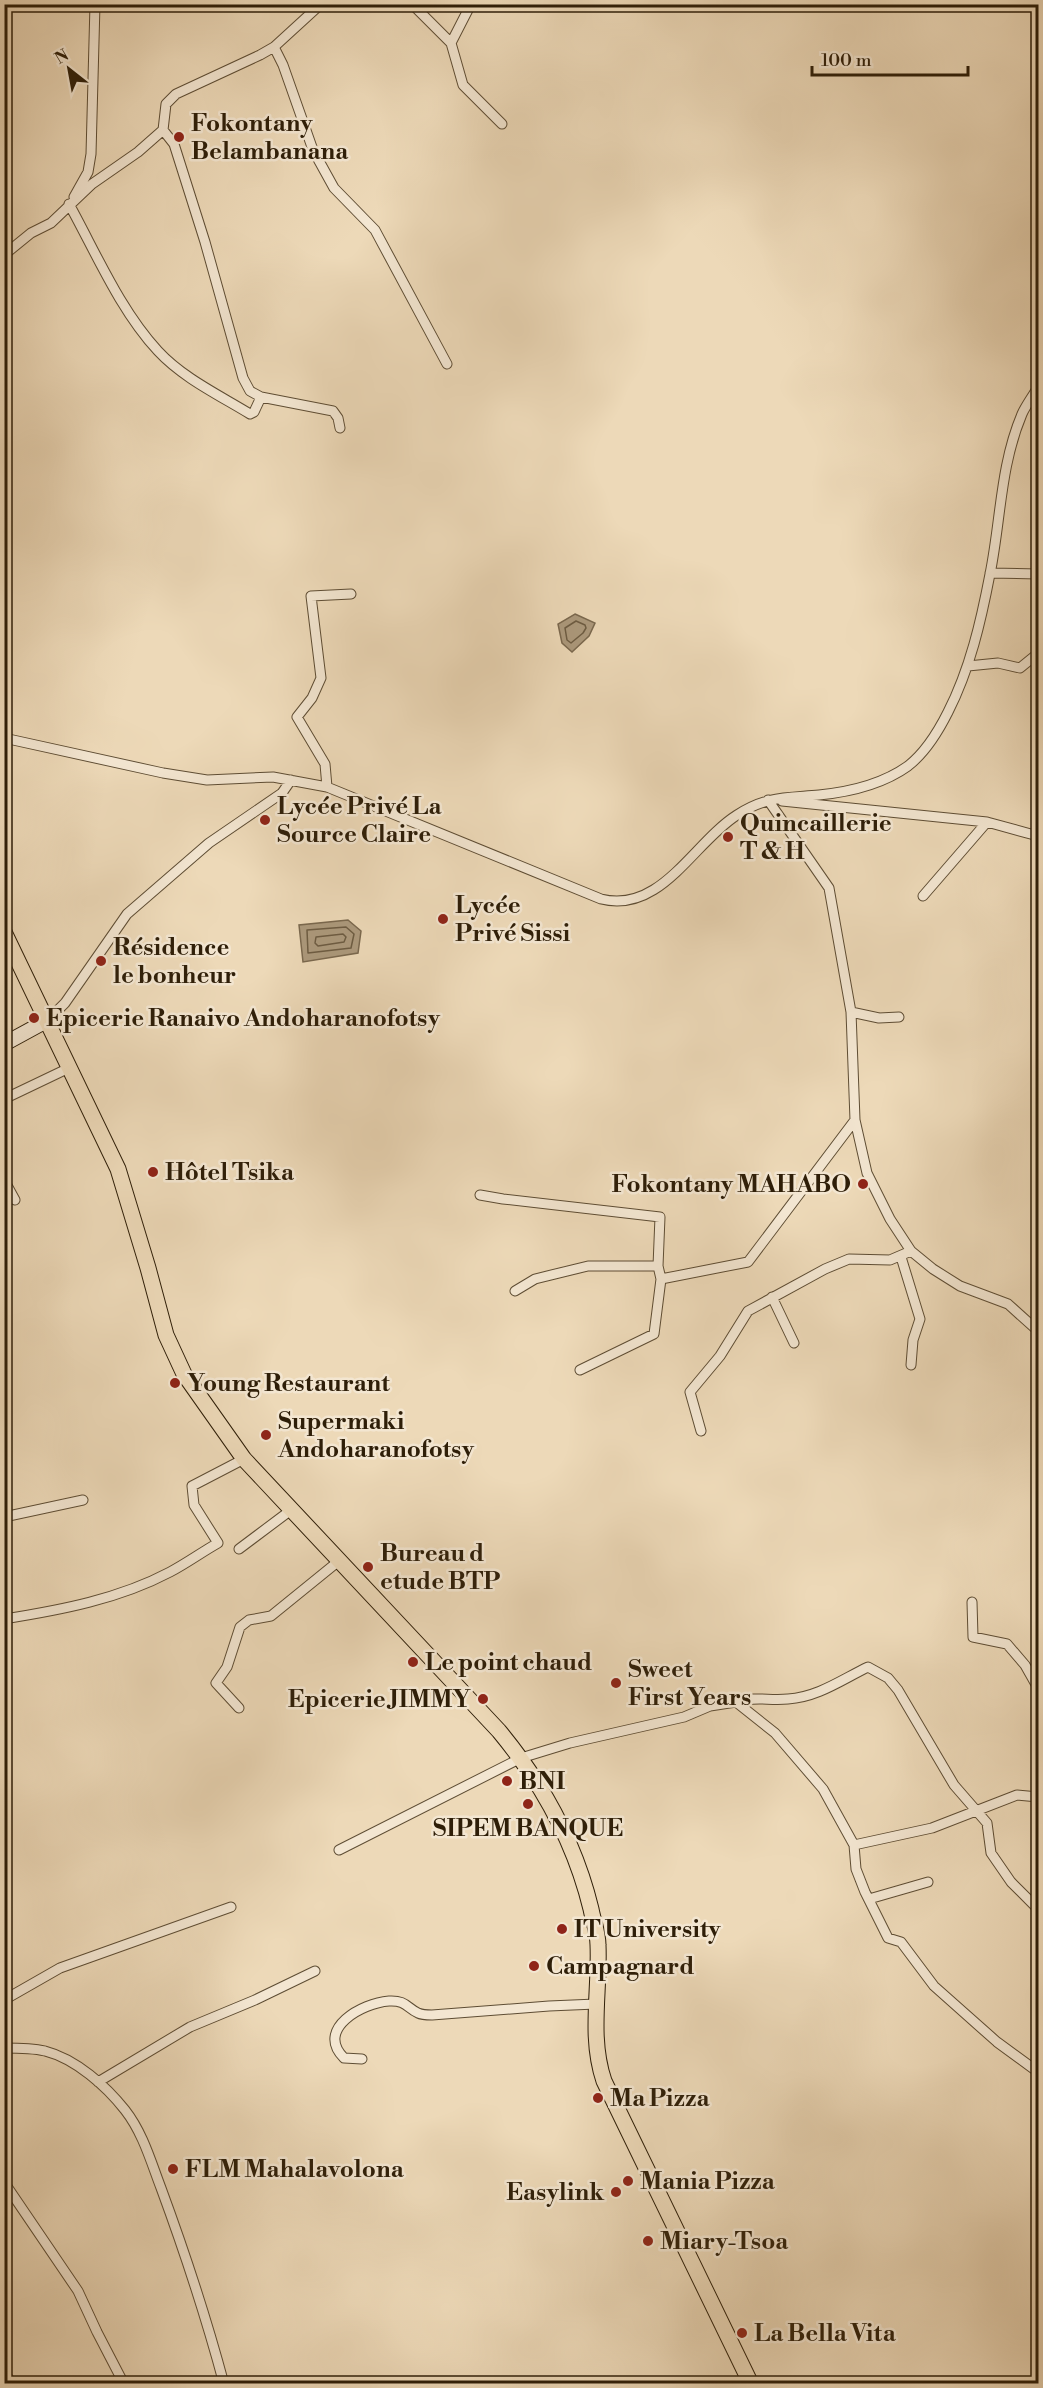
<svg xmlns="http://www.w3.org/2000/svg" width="1043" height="2388" font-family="'Libre Bodoni',serif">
<rect width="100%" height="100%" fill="#edd9b8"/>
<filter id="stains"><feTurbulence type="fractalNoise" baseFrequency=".00333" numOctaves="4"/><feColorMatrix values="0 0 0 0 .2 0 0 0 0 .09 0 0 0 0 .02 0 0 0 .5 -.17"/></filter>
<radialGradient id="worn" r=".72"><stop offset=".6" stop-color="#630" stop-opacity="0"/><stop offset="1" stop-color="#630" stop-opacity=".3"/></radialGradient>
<path fill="#ac997c" stroke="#7a684e" stroke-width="1.5" d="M 575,614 L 595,623 L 589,636 L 572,652 L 562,643 L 558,624 Z
M 348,920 L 361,931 L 358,953 L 303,962 L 299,925 Z"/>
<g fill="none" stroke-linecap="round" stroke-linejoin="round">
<path stroke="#6d5c42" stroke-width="1.5" d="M 576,621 L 585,625 L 586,628 L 583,633 L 571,643 L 567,640 L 565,628 Z
M 346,927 L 354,934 L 351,948 L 308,953 L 307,930 Z
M 343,934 L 346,937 L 344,942 L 318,946 L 315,943 L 316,937 Z"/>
<defs>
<path id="street" d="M 412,4 L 451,43 L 463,85 L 502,124
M 451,43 L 471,4
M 274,47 L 283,65 L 313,150 L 334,188 L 375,230 L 447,364
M 163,130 L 174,144 L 205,242 L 243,378 L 250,391 L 261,397 L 333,411 L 338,418 L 340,428
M 74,197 L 88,172 L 91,154 L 95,4
M 69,204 C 96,253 120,310 158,351 C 183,378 219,395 250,414 L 254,412 L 261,397
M 4,255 L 31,233 L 51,223 L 92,184 L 138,152 L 163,130 L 166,104 L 176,94 L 260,55 L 274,47 L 321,4
M 990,573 L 1038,574
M 968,666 L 998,663 L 1020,668 L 1036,655
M 4,738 L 163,773 L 207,780 L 273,777 L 327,787 L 601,899 C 661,914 693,843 737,815 C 766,796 786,798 819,795 C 849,792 883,784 908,766 C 926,752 938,732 948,712 C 970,669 981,621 990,574 C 1001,520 1000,466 1022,414 C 1026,405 1033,396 1038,387
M 327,787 L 325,764 L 297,717 L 312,698 L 321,678 L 311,596 L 351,594
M 768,800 L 829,888 L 851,1012 L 855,1120 L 867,1173 L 890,1219 L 911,1251 L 933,1269 L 960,1286 L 1008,1304 L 1038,1331
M 782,801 L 987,822 L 1038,836
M 923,896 L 987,822
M 851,1012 L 879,1018 L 899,1017
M 48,1020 L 65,1003 L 127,914 L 209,843 L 282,793 L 291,780
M 4,1099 L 71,1067
M 4,1180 L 15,1200
M 480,1195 L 503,1199 L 660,1217 L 658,1266 L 661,1279
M 901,1257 L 920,1319 L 913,1340 L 911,1365
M 515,1291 L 535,1279 L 588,1266 L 658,1266
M 772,1297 L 794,1343
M 580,1370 L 654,1334 L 661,1279 L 748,1262 L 855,1120
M 701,1431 L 690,1392 L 720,1356 L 748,1311 L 825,1269 L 849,1259 L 890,1260 L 911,1251
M 4,1517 L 83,1500
M 239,1549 L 291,1510
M 972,1602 L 973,1637 L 1007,1644 L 1025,1665 L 1038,1688
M 4,1619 C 61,1610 119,1599 170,1572 C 187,1563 202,1552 218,1543 L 194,1505 L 192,1486 L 244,1459
M 736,1702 C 753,1696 770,1701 788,1699 C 818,1697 841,1680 868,1667 L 888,1678 L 898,1690 L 954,1785 L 987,1823 L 991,1853 L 1011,1882 L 1038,1909
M 239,1708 L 216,1683 L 227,1667 L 240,1627 L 249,1620 L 271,1616 L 340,1560
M 854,1845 L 932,1828 L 1017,1795 L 1038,1797
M 339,1850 L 521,1758 L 570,1743 L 684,1717 L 710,1706 L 736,1702 L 775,1733 L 823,1789 L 854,1845 L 856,1869 L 865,1892 L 888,1938 L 901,1942 L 934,1986 L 997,2042 L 1038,2072
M 869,1899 L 928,1882
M 4,2000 L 60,1968 L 231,1907
M 4,2048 C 18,2048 32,2048 45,2051 C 76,2059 106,2086 125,2110 C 143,2133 151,2162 161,2188 C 185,2253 206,2317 224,2384
M 362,2059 L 344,2058 C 315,2029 362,2003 389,2001 C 406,2000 407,2008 418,2013 C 422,2015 428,2015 432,2015 L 549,2006 L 596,2004
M 98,2082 L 190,2027 L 255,2000 L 315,1971
M 4,2182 L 78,2291 L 97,2332 L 124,2384
M 4,2373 L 13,2384"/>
<path id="secondary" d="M 4,1044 L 48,1020"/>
<path id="primary" d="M 4,932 L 118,1169 L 148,1268 L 166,1335 L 184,1374 L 244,1459 L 499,1731 C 542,1783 575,1843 591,1909 C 593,1920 598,1933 598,1945 C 600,1991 589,2037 604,2081 L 751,2384"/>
</defs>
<use href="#street" stroke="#5e4d34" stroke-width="11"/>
<use href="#secondary" stroke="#2e1e08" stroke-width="16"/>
<use href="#primary" stroke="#2e1e08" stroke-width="17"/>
<use href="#street" stroke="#f3e6d1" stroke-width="9"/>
<use href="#secondary" stroke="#f3e6d1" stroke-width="14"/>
<use href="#primary" stroke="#edd9b8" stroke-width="15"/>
</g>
<g fill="#8f2418" stroke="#f3e6d1" stroke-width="2">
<circle cx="179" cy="137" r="6"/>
<circle cx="265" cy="820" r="6"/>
<circle cx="728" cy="837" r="6"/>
<circle cx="443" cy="919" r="6"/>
<circle cx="101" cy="961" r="6"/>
<circle cx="34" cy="1018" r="6"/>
<circle cx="153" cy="1172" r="6"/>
<circle cx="863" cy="1184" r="6"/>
<circle cx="175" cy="1383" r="6"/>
<circle cx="266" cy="1435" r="6"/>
<circle cx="368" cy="1567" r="6"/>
<circle cx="413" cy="1662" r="6"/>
<circle cx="616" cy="1683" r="6"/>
<circle cx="483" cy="1699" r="6"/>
<circle cx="507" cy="1781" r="6"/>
<circle cx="528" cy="1804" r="6"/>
<circle cx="562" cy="1929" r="6"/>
<circle cx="534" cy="1966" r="6"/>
<circle cx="598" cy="2098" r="6"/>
<circle cx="173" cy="2169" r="6"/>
<circle cx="628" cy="2181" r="6"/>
<circle cx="616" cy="2192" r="6"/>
<circle cx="648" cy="2241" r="6"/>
<circle cx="742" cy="2333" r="6"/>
</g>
<g text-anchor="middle" stroke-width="5" stroke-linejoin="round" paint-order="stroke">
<g font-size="24" font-weight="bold" fill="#2e1e08" stroke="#f3e6d1" text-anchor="start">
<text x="191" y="131">Fokontany<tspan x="191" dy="28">Belambanana</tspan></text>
<text x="277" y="814">Lycée Privé La<tspan x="277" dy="28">Source Claire</tspan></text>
<text x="740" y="831">Quincaillerie<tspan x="740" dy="28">T &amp; H</tspan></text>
<text x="455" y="913">Lycée<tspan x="455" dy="28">Privé Sissi</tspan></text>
<text x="113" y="955">Résidence<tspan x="113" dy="28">le bonheur</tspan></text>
<text x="46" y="1026">Epicerie Ranaivo Andoharanofotsy</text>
<text x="165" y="1180">Hôtel Tsika</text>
<text x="851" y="1192" text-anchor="end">Fokontany MAHABO</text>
<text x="187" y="1391">Young Restaurant</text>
<text x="278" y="1429">Supermaki<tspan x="278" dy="28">Andoharanofotsy</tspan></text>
<text x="380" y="1561">Bureau d<tspan x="380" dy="28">etude BTP</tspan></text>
<text x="425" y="1670">Le point chaud</text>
<text x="628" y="1677">Sweet<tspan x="628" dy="28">First Years</tspan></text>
<text x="471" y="1707" text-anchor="end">Epicerie JIMMY</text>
<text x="519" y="1789">BNI</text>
<text x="528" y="1836" text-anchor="middle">SIPEM BANQUE</text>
<text x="574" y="1937">IT University</text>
<text x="546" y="1974">Campagnard</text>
<text x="610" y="2106">Ma Pizza</text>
<text x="185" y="2177">FLM Mahalavolona</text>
<text x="640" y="2189">Mania Pizza</text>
<text x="604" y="2200" text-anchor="end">Easylink</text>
<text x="660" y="2249">Miary-Tsoa</text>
<text x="754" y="2341">La Bella Vita</text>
</g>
</g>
<rect width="1043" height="2388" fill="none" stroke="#edd9b8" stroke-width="24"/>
<rect x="6" y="6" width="1031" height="2376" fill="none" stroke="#2e1e08" stroke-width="3"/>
<rect x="12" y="12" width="1019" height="2364" fill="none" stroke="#2e1e08" stroke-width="1.5"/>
<g transform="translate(69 69) rotate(329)" stroke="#f3e6d1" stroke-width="4.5" paint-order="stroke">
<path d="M0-4.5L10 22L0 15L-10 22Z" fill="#2e1e08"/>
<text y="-9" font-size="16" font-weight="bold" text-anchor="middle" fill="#2e1e08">N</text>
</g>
<path d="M812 66v9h156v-9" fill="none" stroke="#2e1e08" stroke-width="3"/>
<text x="821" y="66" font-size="18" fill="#2e1e08" stroke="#f3e6d1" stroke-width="4.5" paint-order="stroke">100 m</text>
<rect width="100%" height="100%" filter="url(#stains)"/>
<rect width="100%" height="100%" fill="url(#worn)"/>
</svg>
